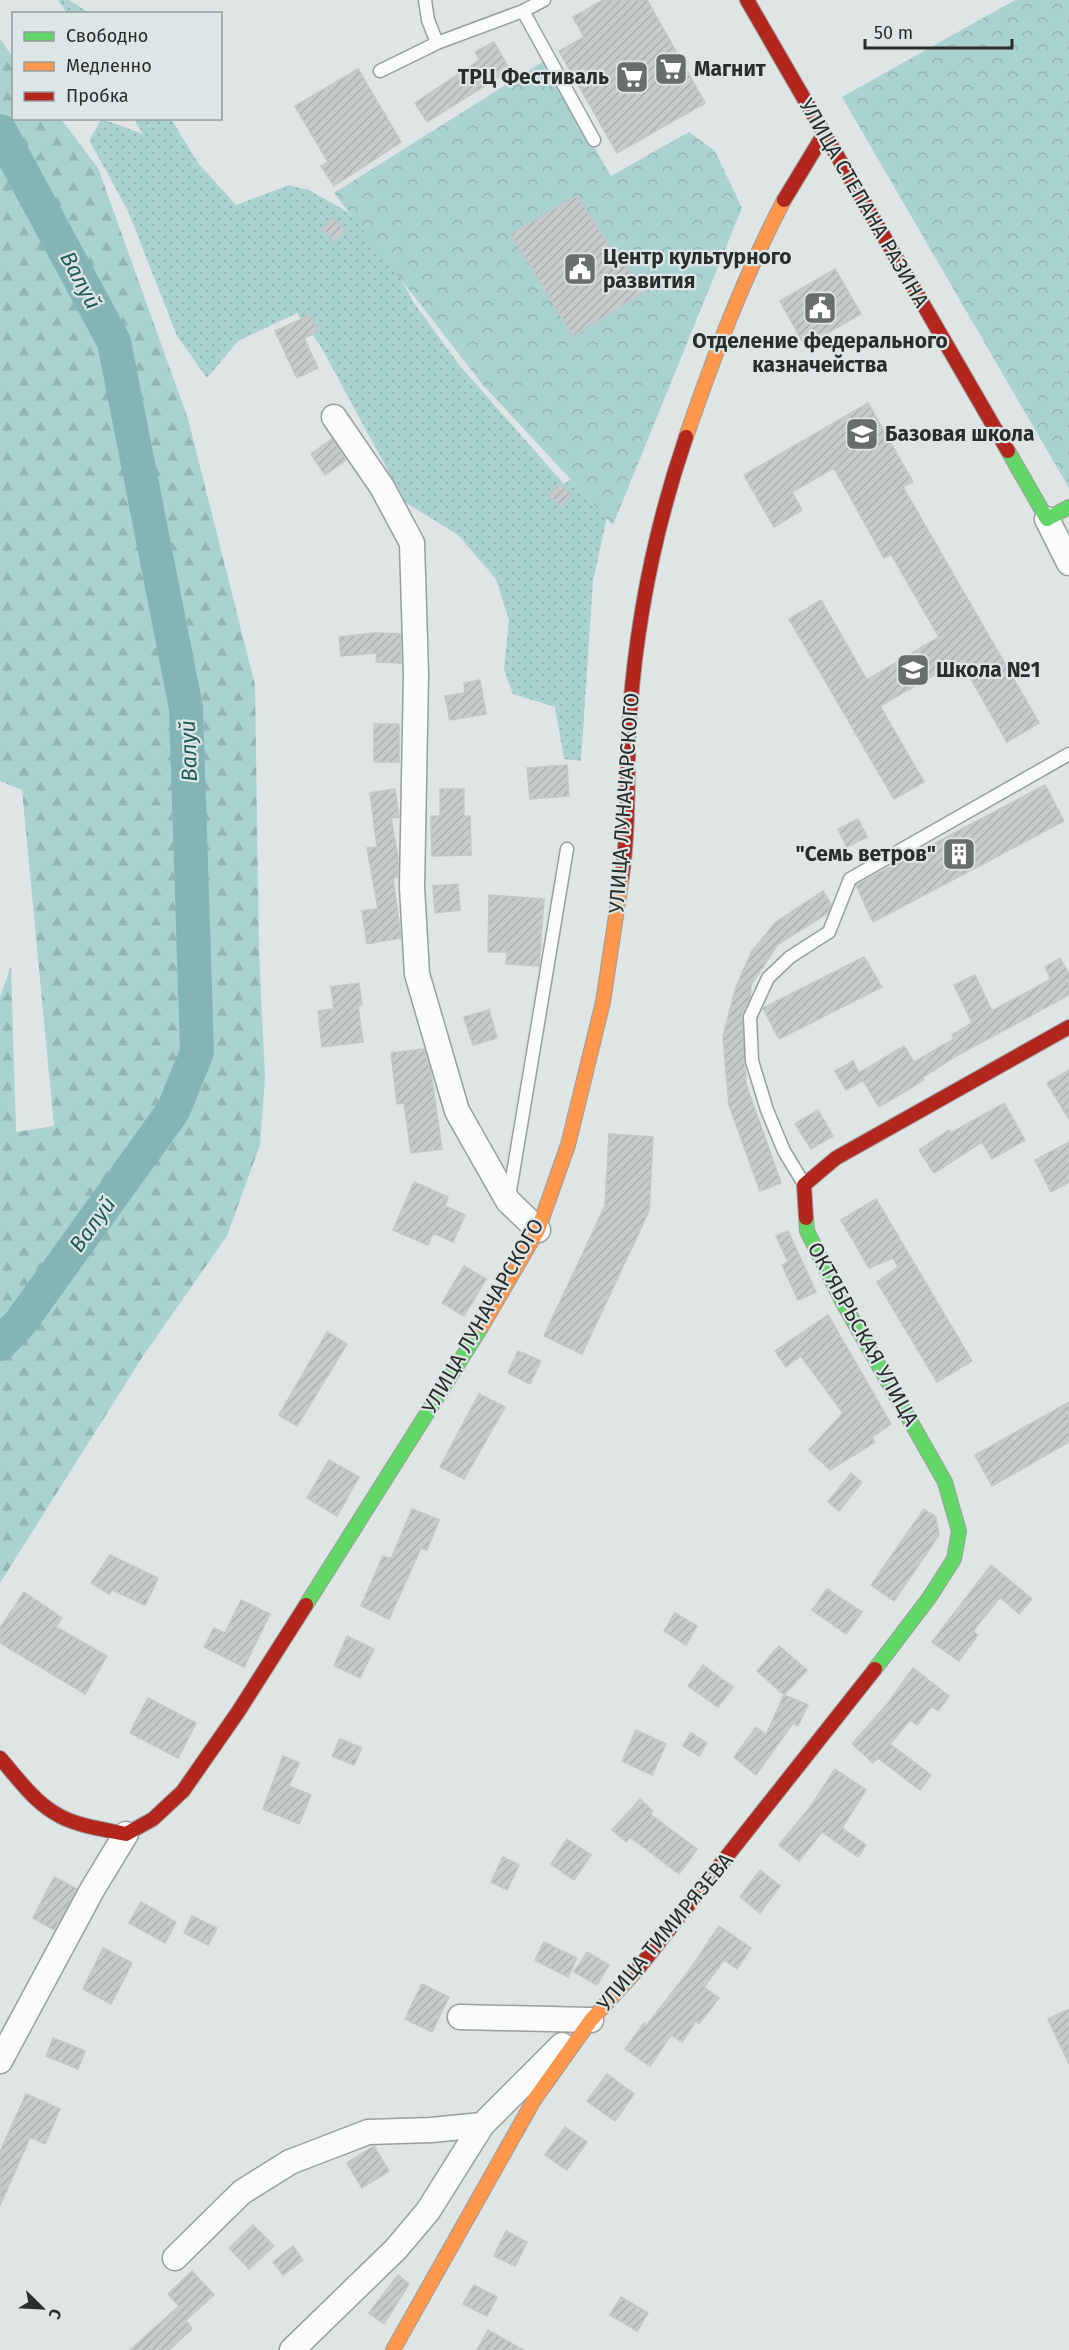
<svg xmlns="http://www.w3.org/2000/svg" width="1069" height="2350" font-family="'Fira Sans',sans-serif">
<defs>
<pattern id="grass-dots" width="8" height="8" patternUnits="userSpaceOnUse" patternTransform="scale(1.5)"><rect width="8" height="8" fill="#aad2d1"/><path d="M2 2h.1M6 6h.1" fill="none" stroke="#92b5b4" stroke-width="1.8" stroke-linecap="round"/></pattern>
<pattern id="forest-firs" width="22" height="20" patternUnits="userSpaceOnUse" patternTransform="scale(1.5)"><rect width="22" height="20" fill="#aad2d1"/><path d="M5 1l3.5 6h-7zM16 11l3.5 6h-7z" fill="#92b5b4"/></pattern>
<pattern id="park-crowns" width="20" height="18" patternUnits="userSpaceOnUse" patternTransform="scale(1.5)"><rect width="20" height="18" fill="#aad2d1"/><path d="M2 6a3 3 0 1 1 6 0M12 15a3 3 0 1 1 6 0" fill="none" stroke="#92b5b4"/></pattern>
<pattern id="building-hatch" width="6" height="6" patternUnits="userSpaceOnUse" patternTransform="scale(1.5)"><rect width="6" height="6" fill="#c7cbcb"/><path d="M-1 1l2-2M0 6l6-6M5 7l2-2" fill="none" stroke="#abafae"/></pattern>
</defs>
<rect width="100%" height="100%" fill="#dfe4e4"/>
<path fill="url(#grass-dots)" d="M 58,0 L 69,0 L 89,13 L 67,13 Z
M 102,119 L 143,134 L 134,119 L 171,119 L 198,163 L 236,205 L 289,185 L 309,190 L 351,214 L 388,255 L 414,303 L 460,366 L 564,484 L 585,469 L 611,499 L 593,581 L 581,761 L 564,759 L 555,707 L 513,694 L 504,669 L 509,620 L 496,579 L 458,535 L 405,502 L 320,345 L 297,313 L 238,341 L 207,378 L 177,336 L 128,211 L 89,140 Z"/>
<path fill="url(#forest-firs)" d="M 0,39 L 13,57 L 14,118 L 61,119 L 98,168 L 188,419 L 255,685 L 259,952 L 265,1077 L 260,1145 L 227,1236 L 145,1353 L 0,1583 L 0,997 L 11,966 L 16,1132 L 54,1126 L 22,790 L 0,781 Z"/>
<path fill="url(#park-crowns)" d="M 1015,0 L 1069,0 L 1069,488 L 842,97 Z
M 544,61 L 611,176 L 689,132 L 715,151 L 742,208 L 613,525 L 483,385 L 334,193 Z"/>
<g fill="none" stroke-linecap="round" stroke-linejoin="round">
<path stroke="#84b5b4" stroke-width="34" d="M 0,131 L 114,342 L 186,708 L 197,1052 L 173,1111 L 20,1323 L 0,1344"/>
</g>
<path fill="url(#building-hatch)" stroke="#c4c7c7" stroke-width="1.5" d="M 603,0 L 647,0 L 705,103 L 617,153 L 559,51 L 584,37 L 573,17 Z
M 494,42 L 510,70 L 427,122 L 415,103 L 480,60 L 475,52 Z
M 358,69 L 401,142 L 334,186 L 321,166 L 328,162 L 295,106 Z
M 577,196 L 609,246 L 645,291 L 573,336 L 511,234 Z
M 333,218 L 345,231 L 334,241 L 322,229 Z
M 835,269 L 861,314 L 805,346 L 780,301 Z
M 310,315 L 318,332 L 304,338 L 318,368 L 297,378 L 275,331 Z
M 868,403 L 913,482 L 903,487 L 1039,723 L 1007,742 L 960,660 L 880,706 L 924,782 L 894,799 L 789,619 L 821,600 L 867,680 L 939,637 L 891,554 L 884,558 L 834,468 L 792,492 L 802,510 L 774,527 L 744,475 Z
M 332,439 L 346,460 L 325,475 L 311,454 Z
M 559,484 L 571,494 L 562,506 L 549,496 Z
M 375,633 L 401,634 L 401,663 L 376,662 L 377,653 L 341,656 L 339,637 Z
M 480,680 L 486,714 L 450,720 L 445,696 L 465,693 L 464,683 Z
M 374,724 L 399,724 L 399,762 L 374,762 Z
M 567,765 L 569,796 L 530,799 L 527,768 Z
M 1045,785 L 1064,821 L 873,922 L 856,885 Z
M 395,789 L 399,817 L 391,818 L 398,858 L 398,877 L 393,878 L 401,938 L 367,944 L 362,911 L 378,909 L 367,848 L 377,847 L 370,793 Z
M 440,789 L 464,789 L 464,816 L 470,816 L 471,855 L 432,856 L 431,816 L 440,816 Z
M 858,819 L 867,837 L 847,847 L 838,829 Z
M 458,884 L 460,910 L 435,913 L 433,886 Z
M 823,891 L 831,904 L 828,913 L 778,944 L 751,985 L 750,997 L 742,1014 L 746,1084 L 781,1183 L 760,1191 L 729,1105 L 723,1036 L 736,987 L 752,951 L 776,922 Z
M 489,895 L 544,899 L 539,966 L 506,964 L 507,952 L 488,952 Z
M 864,957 L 882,987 L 779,1039 L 763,1008 Z
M 1060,958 L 1069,974 L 1069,995 L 956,1056 L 923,1077 L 924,1080 L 879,1107 L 863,1080 L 846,1090 L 835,1071 L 853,1061 L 859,1073 L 904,1046 L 914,1062 L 954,1039 L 952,1035 L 972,1023 L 954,985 L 975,975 L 992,1011 L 1051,979 L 1045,967 Z
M 359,983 L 362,1005 L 358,1006 L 363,1042 L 322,1047 L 318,1011 L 334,1009 L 331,987 Z
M 489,1010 L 497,1038 L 473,1045 L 464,1017 Z
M 424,1049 L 431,1073 L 442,1149 L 411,1153 L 404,1103 L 397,1104 L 391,1053 Z
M 1069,1070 L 1069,1119 L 1047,1083 Z
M 1004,1103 L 1025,1140 L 992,1159 L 982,1142 L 934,1173 L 919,1150 L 949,1130 L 951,1133 Z
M 818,1110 L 833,1136 L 811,1149 L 795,1124 Z
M 609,1134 L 653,1137 L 649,1211 L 582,1354 L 544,1336 L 605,1206 Z
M 1069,1142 L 1069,1182 L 1051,1192 L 1035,1160 Z
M 414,1182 L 448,1197 L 445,1206 L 465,1215 L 453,1242 L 433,1233 L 428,1245 L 393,1230 Z
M 876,1199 L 972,1361 L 937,1382 L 877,1282 L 898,1267 L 893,1258 L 869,1268 L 841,1220 Z
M 788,1231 L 816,1292 L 798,1300 L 782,1265 L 788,1262 L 776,1236 Z
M 464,1266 L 486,1279 L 464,1316 L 442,1303 Z
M 828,1315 L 891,1424 L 872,1437 L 875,1442 L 830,1470 L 809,1450 L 843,1413 L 801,1356 L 786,1367 L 775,1351 Z
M 327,1332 L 347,1344 L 297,1426 L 279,1415 Z
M 518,1351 L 541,1361 L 530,1384 L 508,1373 Z
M 479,1394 L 505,1407 L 464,1479 L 440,1467 Z
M 1069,1402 L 1069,1442 L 992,1486 L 975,1455 Z
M 329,1460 L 359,1477 L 337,1516 L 307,1498 Z
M 851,1473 L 862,1482 L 839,1511 L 828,1502 Z
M 412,1509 L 439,1520 L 427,1550 L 421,1548 L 389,1619 L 361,1606 L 383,1556 L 391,1559 Z
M 924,1509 L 936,1517 L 939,1535 L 894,1601 L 871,1585 Z
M 110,1555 L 158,1578 L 145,1605 L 112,1590 L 109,1594 L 91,1583 Z
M 991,1565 L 1032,1599 L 1019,1614 L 1000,1597 L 973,1631 L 978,1635 L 959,1661 L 932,1642 Z
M 827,1589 L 862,1612 L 846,1634 L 812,1610 Z
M 24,1592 L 62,1618 L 56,1627 L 107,1656 L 85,1694 L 0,1643 L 0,1628 Z
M 241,1600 L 270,1614 L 244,1667 L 204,1647 L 214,1628 L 225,1633 Z
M 675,1613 L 697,1626 L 686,1645 L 664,1631 Z
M 347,1636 L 374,1649 L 360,1678 L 334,1666 Z
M 779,1646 L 807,1670 L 784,1695 L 757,1671 Z
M 703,1665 L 733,1687 L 718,1707 L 688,1686 Z
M 913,1668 L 949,1696 L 938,1711 L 932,1706 L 917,1725 L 910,1720 L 890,1744 L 931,1775 L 920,1790 L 878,1758 L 873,1763 L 852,1744 L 888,1703 Z
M 784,1695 L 808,1705 L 798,1726 L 793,1723 L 756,1775 L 734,1757 L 756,1727 L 766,1735 Z
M 148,1698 L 196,1723 L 178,1758 L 130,1733 Z
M 636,1730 L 666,1744 L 652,1775 L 622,1761 Z
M 691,1733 L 707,1743 L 699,1756 L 683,1746 Z
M 340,1739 L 362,1748 L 354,1765 L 332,1756 Z
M 283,1756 L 299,1763 L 289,1786 L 311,1795 L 299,1824 L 263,1809 Z
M 835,1769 L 866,1790 L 842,1828 L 866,1845 L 858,1857 L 822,1832 L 799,1861 L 779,1845 L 811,1806 Z
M 640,1799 L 653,1811 L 650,1814 L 697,1849 L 679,1874 L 630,1837 L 626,1842 L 612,1830 Z
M 567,1839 L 591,1855 L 574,1880 L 551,1864 Z
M 503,1857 L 519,1865 L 507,1890 L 491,1882 Z
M 760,1870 L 780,1886 L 760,1913 L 740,1897 Z
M 54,1877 L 77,1889 L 54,1930 L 33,1918 Z
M 141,1902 L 176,1922 L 165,1943 L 129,1923 Z
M 192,1916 L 217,1928 L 208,1945 L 184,1933 Z
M 719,1926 L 751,1948 L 737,1969 L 724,1960 L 704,1987 L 719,1998 L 699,2024 L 696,2021 L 682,2042 L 671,2035 L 650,2066 L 625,2049 L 644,2023 L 647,2025 L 691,1968 Z
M 544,1942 L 577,1958 L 568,1977 L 535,1960 Z
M 103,1948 L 132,1963 L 111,2004 L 83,1989 Z
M 587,1952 L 609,1965 L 597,1985 L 574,1972 Z
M 422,1984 L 449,1997 L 432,2032 L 405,2019 Z
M 1069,2009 L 1069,2064 L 1048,2019 Z
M 53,2038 L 85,2051 L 78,2069 L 46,2056 Z
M 607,2074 L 634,2094 L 615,2121 L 587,2101 Z
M 26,2094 L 60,2109 L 45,2144 L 30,2137 L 0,2206 L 0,2152 Z
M 565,2127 L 587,2142 L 567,2170 L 545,2155 Z
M 374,2146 L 389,2171 L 362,2188 L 347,2163 Z
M 253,2225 L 274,2246 L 249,2269 L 229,2248 Z
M 506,2231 L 527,2242 L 515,2266 L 494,2256 Z
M 293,2246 L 303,2260 L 283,2275 L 273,2262 Z
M 192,2271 L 214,2295 L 186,2320 L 192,2329 L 169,2350 L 130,2350 L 179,2306 L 168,2294 Z
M 398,2275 L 409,2284 L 384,2324 L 369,2313 Z
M 474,2285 L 497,2297 L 487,2316 L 463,2304 Z
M 621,2297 L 648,2313 L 637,2331 L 610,2315 Z
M 488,2330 L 523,2350 L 477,2350 Z"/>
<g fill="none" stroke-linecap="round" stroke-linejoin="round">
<defs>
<path id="lane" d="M 425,0 L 428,20 L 437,43
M 523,11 L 594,140
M 380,71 L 437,43 L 523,11 L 544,0
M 804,1184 L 784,1151 L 767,1110 L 752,1061 L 750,1017 L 768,978 L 790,957 L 829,932 L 850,879 L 1069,754
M 509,1197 L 567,849"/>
<path id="street" d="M 334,417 L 382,487 L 412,543 L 416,674 L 412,887 L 417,974 L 457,1111 L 508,1201 L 538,1230
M 1047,519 L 1069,563
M 460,2017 L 591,2020
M 0,2061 L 92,1890 L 126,1834
M 175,2258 L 242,2192 L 290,2162 L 368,2132 L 431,2130 L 482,2125
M 292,2350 L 396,2249 L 428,2211 L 482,2125 L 562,2045"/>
<path id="fast" d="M 1008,451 L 1047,519 L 1069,507
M 806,1218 L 807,1231 L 842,1301 L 945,1482 L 959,1531 L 954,1559 L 929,1598 L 875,1669
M 306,1605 L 482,1326"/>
<path id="slow" d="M 686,437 C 714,356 744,276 784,200
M 482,1326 L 538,1230 L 568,1145 L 603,1002 L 622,876
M 393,2350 L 534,2100 L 591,2020 L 637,1970"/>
<path id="jam" d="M 747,0 L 1008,451
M 784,200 L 824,134
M 622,876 C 630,821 626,765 630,711 C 637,618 656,525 686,437
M 806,1218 L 804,1185 L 836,1158 L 1069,1027
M 0,1758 C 16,1776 32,1799 53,1812 C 74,1826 102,1829 126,1834 L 153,1819 L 183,1791 L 238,1712 L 306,1605
M 637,1970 L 875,1669"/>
</defs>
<use href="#lane" stroke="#9a9e9e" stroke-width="15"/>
<use href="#street" stroke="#9a9e9e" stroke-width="27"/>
<use href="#fast" stroke="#9a9e9e" stroke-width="16"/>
<use href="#slow" stroke="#9a9e9e" stroke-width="16"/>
<use href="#jam" stroke="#9a9e9e" stroke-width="16"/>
<use href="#lane" stroke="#fafbfb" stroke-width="12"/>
<use href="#street" stroke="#fafbfb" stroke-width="24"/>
<use href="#fast" stroke="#63d668" stroke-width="14"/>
<use href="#slow" stroke="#ff974d" stroke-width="14"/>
<use href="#jam" stroke="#b3261e" stroke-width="14"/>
</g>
<defs>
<symbol id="supermarket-square" viewBox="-11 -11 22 22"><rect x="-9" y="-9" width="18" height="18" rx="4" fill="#696d6c" stroke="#dde6e6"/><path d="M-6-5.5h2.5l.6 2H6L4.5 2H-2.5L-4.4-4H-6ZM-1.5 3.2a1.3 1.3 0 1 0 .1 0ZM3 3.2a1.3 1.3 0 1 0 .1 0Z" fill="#fff"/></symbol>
<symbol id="civic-square" viewBox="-11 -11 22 22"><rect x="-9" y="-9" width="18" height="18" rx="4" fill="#696d6c" stroke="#dde6e6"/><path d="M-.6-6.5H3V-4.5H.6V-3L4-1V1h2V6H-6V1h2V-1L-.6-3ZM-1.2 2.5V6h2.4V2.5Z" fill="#fff"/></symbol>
<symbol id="school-square" viewBox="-11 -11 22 22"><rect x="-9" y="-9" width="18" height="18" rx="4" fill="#696d6c" stroke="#dde6e6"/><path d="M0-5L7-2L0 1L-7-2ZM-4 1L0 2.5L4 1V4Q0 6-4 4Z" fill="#fff"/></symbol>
<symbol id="building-square" viewBox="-11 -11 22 22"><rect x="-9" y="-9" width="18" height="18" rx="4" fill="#696d6c" stroke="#dde6e6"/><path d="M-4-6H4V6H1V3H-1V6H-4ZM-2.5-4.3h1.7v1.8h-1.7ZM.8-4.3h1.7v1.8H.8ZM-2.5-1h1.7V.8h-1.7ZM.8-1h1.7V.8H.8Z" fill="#fff"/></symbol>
</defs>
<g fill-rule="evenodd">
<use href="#supermarket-square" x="652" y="50" width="38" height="38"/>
<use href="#supermarket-square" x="613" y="58" width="38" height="38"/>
<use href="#civic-square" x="561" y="250" width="38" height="38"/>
<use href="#civic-square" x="801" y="289" width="38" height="38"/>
<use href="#school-square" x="843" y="415" width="38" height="38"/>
<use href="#school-square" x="894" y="651" width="38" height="38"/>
<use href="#building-square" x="940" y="835" width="38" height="38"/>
</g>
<g text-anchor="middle" stroke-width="4.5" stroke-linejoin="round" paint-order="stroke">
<g font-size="21" font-weight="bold" fill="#292d2c" stroke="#dde6e6" text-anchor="start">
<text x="694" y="76">Магнит</text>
<text x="609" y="84" text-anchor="end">ТРЦ Фестиваль</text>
<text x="603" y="264">Центр культурного<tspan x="603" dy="24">развития</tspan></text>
<text x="820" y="348" text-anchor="middle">Отделение федерального<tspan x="820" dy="24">казначейства</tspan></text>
<text x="885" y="441">Базовая школа</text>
<text x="936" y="677">Школа №1</text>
<text x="936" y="861" text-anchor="end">"Семь ветров"</text>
</g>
<g font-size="21" fill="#292d2c" stroke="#dde6e6">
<text transform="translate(864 203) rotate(60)" y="7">УЛИЦА СТЕПАНА РАЗИНА</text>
<text transform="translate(624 803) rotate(-86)" y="7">УЛИЦА ЛУНАЧАРСКОГО</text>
<text transform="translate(483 1316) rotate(-60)" y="7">УЛИЦА ЛУНАЧАРСКОГО</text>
<text transform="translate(863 1334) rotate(61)" y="7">ОКТЯБРЬСКАЯ УЛИЦА</text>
<text transform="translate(665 1932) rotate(-50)" y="7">УЛИЦА ТИМИРЯЗЕВА</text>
</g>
<g font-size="22" font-style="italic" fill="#205b5a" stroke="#dde6e6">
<text transform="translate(81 280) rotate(62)" y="8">Валуй</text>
<text transform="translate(188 751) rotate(-92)" y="8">Валуй</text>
<text transform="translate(92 1224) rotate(-54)" y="8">Валуй</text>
</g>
</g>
<rect x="12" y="12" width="210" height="108" fill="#dde6e6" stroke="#959c9c" stroke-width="1.5"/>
<rect x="24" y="32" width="30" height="9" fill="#63d668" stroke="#959c9c" stroke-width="1.5"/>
<text x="66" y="42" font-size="18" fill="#292d2c">Свободно</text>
<rect x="24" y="62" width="30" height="9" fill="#ff974d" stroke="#959c9c" stroke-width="1.5"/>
<text x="66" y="72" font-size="18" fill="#292d2c">Медленно</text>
<rect x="24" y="92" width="30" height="9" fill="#b3261e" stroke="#959c9c" stroke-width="1.5"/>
<text x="66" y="102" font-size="18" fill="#292d2c">Пробка</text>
<g transform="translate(42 2308) rotate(114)" stroke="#dde6e6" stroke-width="4.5" paint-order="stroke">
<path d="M0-4.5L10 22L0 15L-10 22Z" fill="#292d2c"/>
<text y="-9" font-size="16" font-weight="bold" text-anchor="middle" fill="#292d2c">С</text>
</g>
<path d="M865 39v9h147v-9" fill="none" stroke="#292d2c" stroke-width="3"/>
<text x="874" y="39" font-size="18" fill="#292d2c" stroke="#dde6e6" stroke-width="4.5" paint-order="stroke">50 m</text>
</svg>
